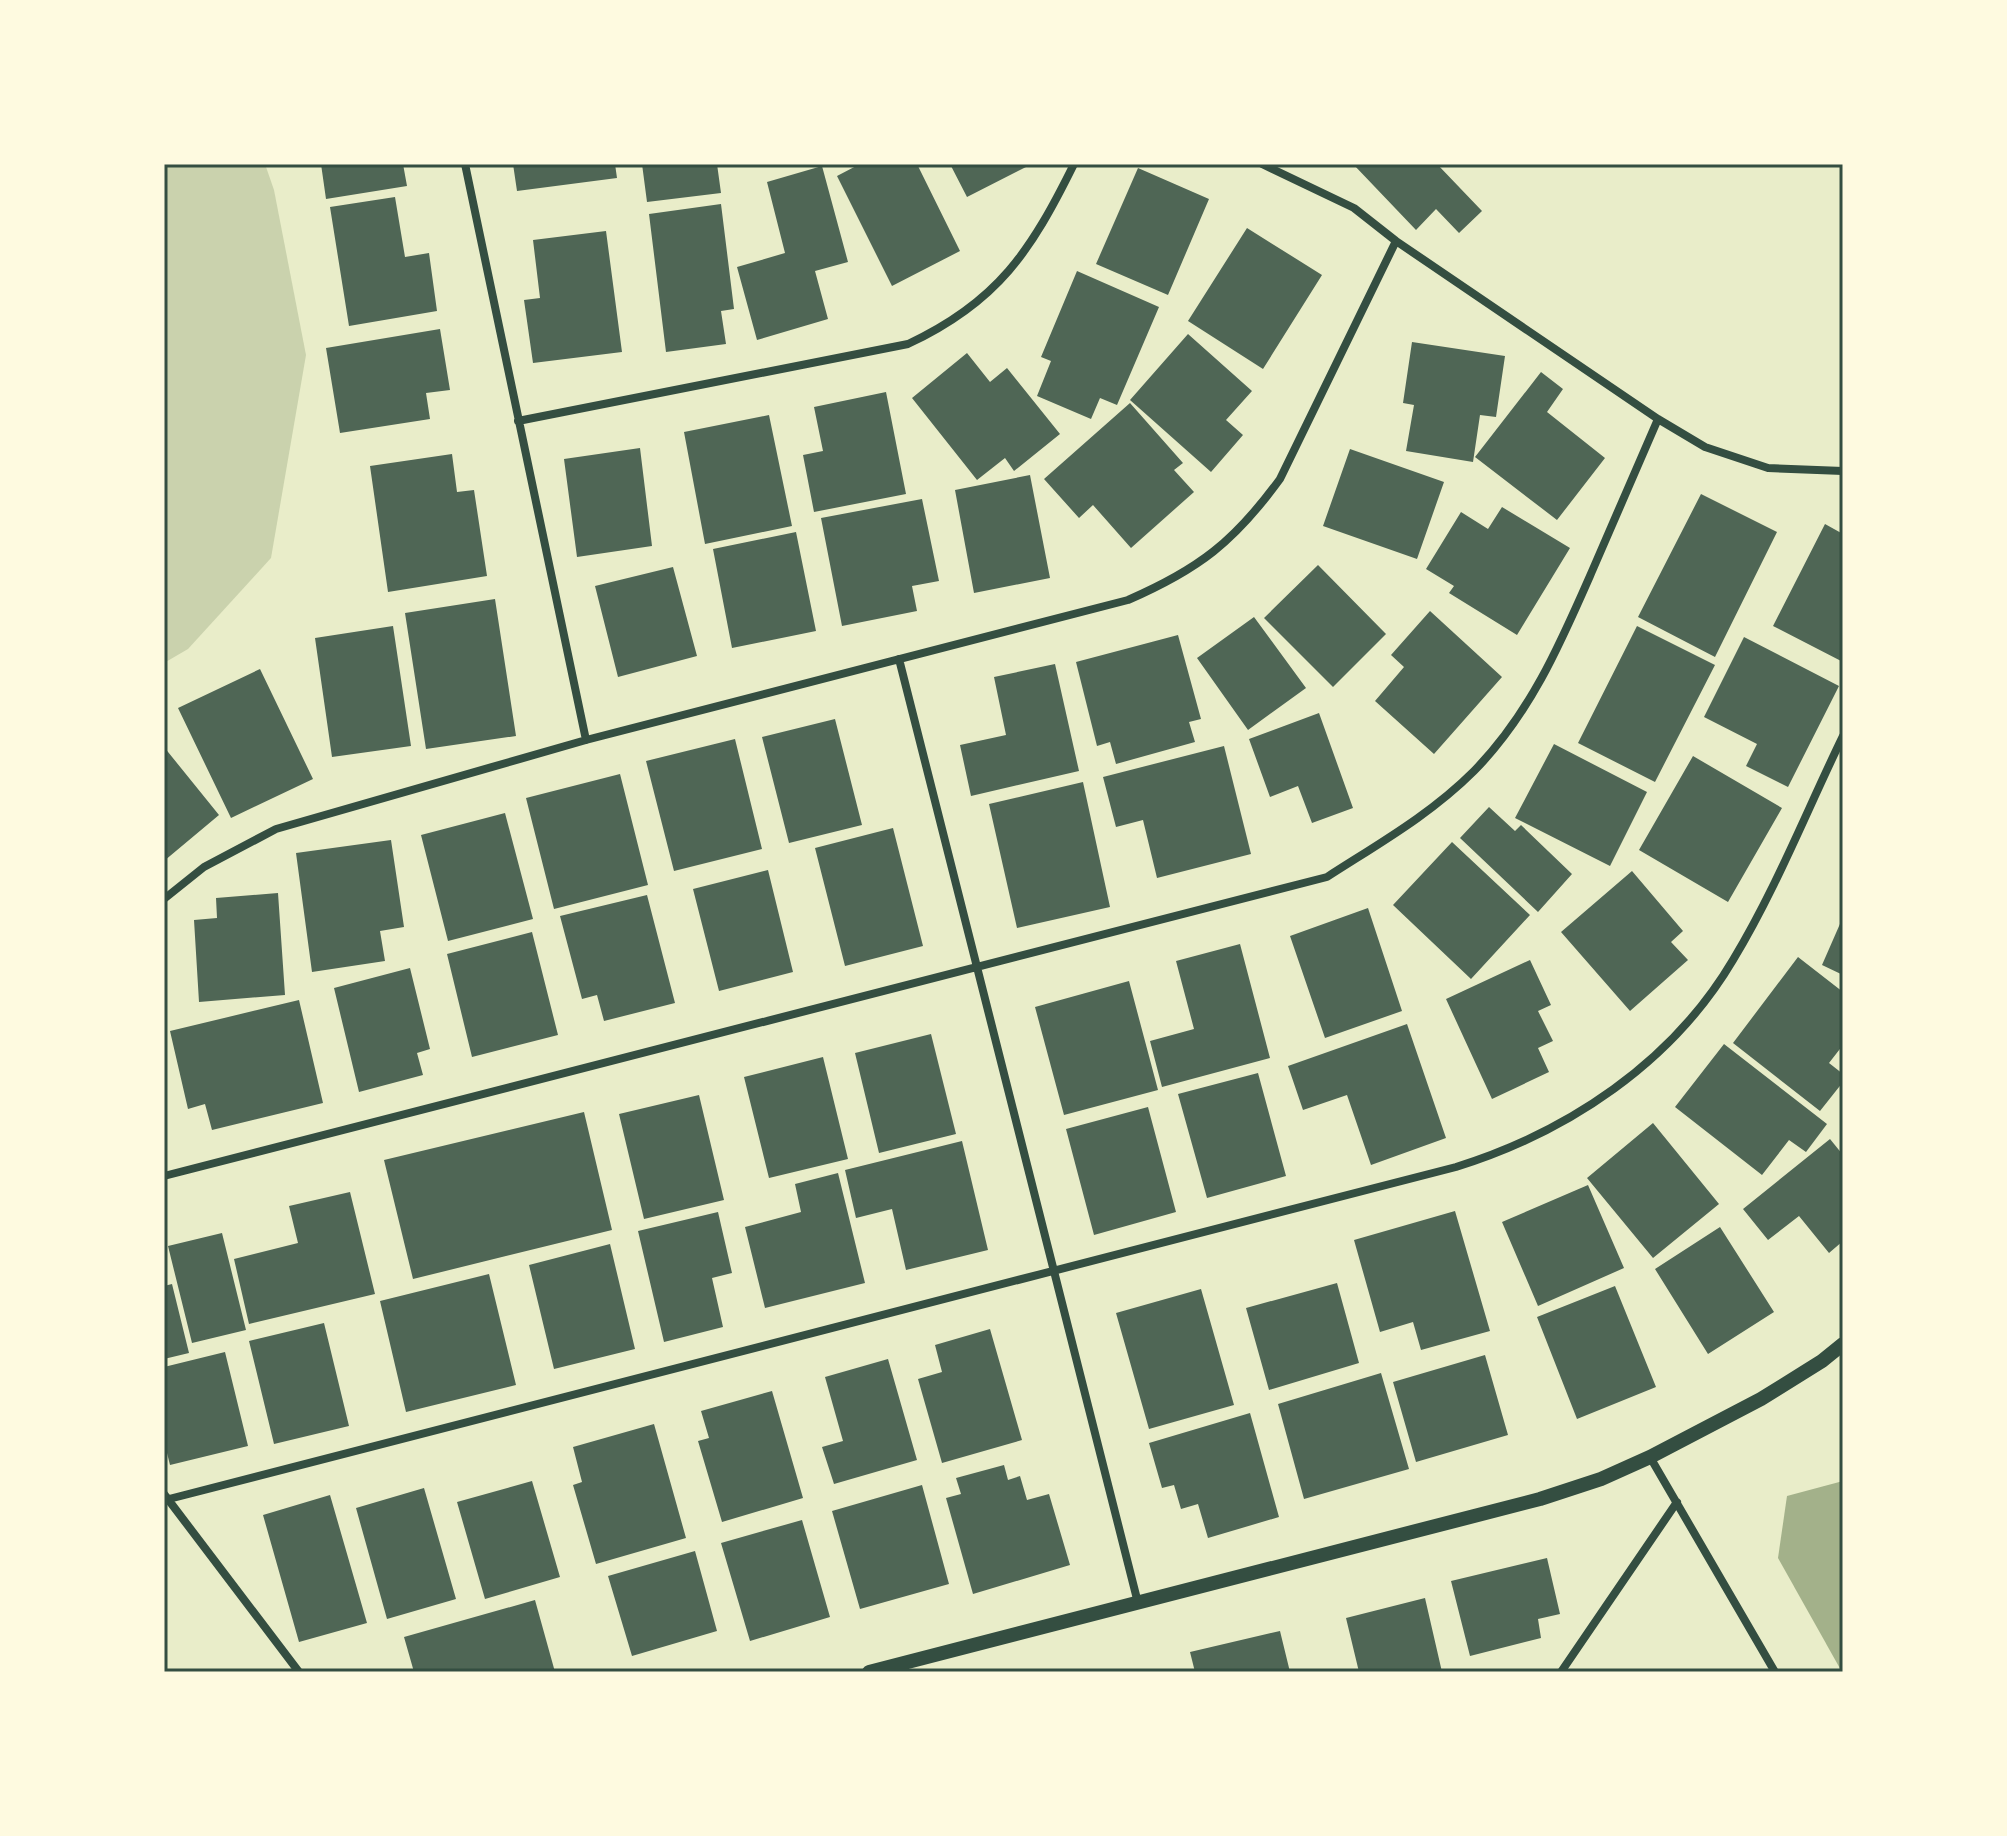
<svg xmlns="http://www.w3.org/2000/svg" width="2007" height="1836" font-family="'Noto Sans',sans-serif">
<rect width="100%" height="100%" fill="#e9edc9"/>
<path fill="#cad2ad" d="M 164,164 L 265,164 L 274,190 L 306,355 L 271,558 L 188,649 L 164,663 Z"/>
<path fill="#a3b18a" d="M 1843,1481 L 1843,1672 L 1842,1672 L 1778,1558 L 1787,1496 Z"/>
<path fill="#4f6655" d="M 321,164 L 403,164 L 407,186 L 326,199 Z
M 513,164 L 615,164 L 617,178 L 517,191 Z
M 642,164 L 717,164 L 721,193 L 647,202 Z
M 860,164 L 917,164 L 960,251 L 892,286 L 837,176 Z
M 950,164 L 1032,164 L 967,197 Z
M 1353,164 L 1437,164 L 1482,211 L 1459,233 L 1436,209 L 1416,230 Z
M 822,166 L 848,262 L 815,271 L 828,319 L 757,340 L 737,267 L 785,253 L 767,182 Z
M 1138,168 L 1209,199 L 1168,295 L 1096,264 Z
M 395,197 L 405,257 L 429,253 L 437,311 L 349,326 L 330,207 Z
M 721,204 L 734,309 L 721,311 L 726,344 L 666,352 L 649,214 Z
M 1247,228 L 1322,275 L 1263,369 L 1188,321 Z
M 606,231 L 622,352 L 533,363 L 524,300 L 540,298 L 533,240 Z
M 1077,271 L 1159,307 L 1117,405 L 1100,398 L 1091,419 L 1037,396 L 1051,361 L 1041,357 Z
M 440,329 L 450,390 L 426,393 L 430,419 L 340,433 L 326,348 Z
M 1188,334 L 1252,391 L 1226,420 L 1243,435 L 1211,472 L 1130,400 Z
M 1412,342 L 1505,356 L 1496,417 L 1480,415 L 1473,462 L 1406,451 L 1414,405 L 1403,403 Z
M 967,353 L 990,382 L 1007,368 L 1060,434 L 1014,471 L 1005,458 L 977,480 L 912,398 Z
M 1541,372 L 1563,389 L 1547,412 L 1605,458 L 1557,520 L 1475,457 Z
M 886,392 L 906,494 L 814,512 L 803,455 L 823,451 L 814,407 Z
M 1130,403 L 1183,463 L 1174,470 L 1194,492 L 1131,548 L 1093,505 L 1079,518 L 1044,479 Z
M 769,415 L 792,526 L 705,544 L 684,432 Z
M 640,448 L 652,546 L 577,557 L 564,459 Z
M 1350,449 L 1444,482 L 1417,559 L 1323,526 Z
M 452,454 L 457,492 L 474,490 L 487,576 L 388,592 L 370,466 Z
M 1030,475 L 1050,578 L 974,593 L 955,490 Z
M 1701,494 L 1777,532 L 1715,657 L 1638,617 Z
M 922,499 L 939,581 L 912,586 L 917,611 L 842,626 L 821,518 Z
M 1502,507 L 1570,548 L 1517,635 L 1449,593 L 1454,586 L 1426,569 L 1461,512 L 1488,529 Z
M 1825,524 L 1843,534 L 1843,662 L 1773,626 Z
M 796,532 L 816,631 L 732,648 L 713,549 Z
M 1318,565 L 1386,634 L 1333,687 L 1264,618 Z
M 673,567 L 697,656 L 618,677 L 595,586 Z
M 495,599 L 516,736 L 426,749 L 405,613 Z
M 1430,611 L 1502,677 L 1434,754 L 1375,701 L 1404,667 L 1391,655 Z
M 1254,617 L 1306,688 L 1248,730 L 1197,658 Z
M 393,626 L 411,746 L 332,757 L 315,638 Z
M 1637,626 L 1715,665 L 1655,782 L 1578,743 Z
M 1178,635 L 1201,719 L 1189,722 L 1195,742 L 1116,764 L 1110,742 L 1097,746 L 1076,662 Z
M 1744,637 L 1839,686 L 1788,787 L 1746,766 L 1757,744 L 1704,717 Z
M 1055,664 L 1079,771 L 971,796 L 960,745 L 1006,735 L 994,677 Z
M 260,669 L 313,779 L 231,818 L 178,708 Z
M 1319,713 L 1353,808 L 1312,823 L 1298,786 L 1270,797 L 1249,739 Z
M 835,719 L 862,825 L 789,843 L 762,737 Z
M 735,739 L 762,849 L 674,871 L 646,761 Z
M 1554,744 L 1647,792 L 1610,866 L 1515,818 Z
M 1224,746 L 1251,854 L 1157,878 L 1143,820 L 1116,827 L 1103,777 Z
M 164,747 L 219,815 L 164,861 Z
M 1693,756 L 1782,808 L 1728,902 L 1639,850 Z
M 620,774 L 648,885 L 554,909 L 526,798 Z
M 1083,782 L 1110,907 L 1017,928 L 989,804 Z
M 1489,807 L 1515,831 L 1521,825 L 1572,874 L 1538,912 L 1460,838 Z
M 505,813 L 533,919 L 448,941 L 421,835 Z
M 893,828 L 923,946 L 845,966 L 815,848 Z
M 391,840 L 404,927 L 380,931 L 385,961 L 312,972 L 296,853 Z
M 1452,842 L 1530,915 L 1471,979 L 1393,905 Z
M 768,870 L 793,972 L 719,991 L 693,889 Z
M 1632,871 L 1683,931 L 1671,942 L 1688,960 L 1630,1011 L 1561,932 Z
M 278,893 L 285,995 L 199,1002 L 194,920 L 217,918 L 216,898 Z
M 647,895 L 675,1003 L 604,1021 L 597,995 L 582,999 L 560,916 Z
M 1368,908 L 1402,1011 L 1325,1038 L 1290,936 Z
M 1843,917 L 1843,975 L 1822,965 Z
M 532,932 L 558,1035 L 472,1057 L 447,954 Z
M 1240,944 L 1270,1058 L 1162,1087 L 1150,1041 L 1194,1029 L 1176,961 Z
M 1798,957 L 1843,992 L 1843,1045 L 1829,1063 L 1843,1074 L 1843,1082 L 1820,1111 L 1733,1043 Z
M 1530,960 L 1551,1005 L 1538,1011 L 1553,1041 L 1538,1048 L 1549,1072 L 1492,1099 L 1446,999 Z
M 410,968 L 430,1049 L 417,1053 L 423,1075 L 359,1092 L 334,988 Z
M 1129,981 L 1158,1090 L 1064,1115 L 1035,1007 Z
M 299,1000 L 323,1103 L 212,1130 L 205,1104 L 188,1109 L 170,1031 Z
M 1407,1024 L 1446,1138 L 1371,1165 L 1347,1095 L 1303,1110 L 1288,1066 Z
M 931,1034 L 956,1134 L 879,1153 L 855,1053 Z
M 1724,1044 L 1827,1124 L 1806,1152 L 1789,1140 L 1762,1175 L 1675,1107 Z
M 823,1057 L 848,1159 L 769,1178 L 744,1077 Z
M 1258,1073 L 1286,1176 L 1207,1198 L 1178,1094 Z
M 699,1095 L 724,1200 L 644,1219 L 619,1114 Z
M 1148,1107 L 1176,1212 L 1094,1235 L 1066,1129 Z
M 584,1112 L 612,1230 L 413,1279 L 384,1160 Z
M 1653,1123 L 1719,1204 L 1653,1258 L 1587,1178 Z
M 1830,1139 L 1843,1155 L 1843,1241 L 1829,1253 L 1799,1216 L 1768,1240 L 1743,1209 Z
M 962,1141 L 988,1250 L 906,1270 L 892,1209 L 856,1218 L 845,1170 Z
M 838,1173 L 865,1283 L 765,1308 L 745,1227 L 801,1212 L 795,1184 Z
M 1588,1185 L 1624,1268 L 1538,1306 L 1502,1222 Z
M 350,1192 L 375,1294 L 249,1324 L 234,1259 L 298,1243 L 289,1206 Z
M 1455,1211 L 1490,1331 L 1421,1350 L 1413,1322 L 1380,1332 L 1354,1240 Z
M 718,1212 L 732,1273 L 712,1278 L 723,1327 L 664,1342 L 638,1231 Z
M 1720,1227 L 1774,1312 L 1708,1354 L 1655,1269 Z
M 222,1233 L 246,1330 L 192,1343 L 168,1246 Z
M 610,1244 L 635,1349 L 554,1369 L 529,1265 Z
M 489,1274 L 516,1385 L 406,1412 L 380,1301 Z
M 1337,1283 L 1359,1363 L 1269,1390 L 1246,1308 Z
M 172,1284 L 189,1353 L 164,1359 L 164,1286 Z
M 1615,1286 L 1656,1387 L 1577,1419 L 1537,1317 Z
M 1201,1289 L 1234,1405 L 1149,1429 L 1116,1313 Z
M 324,1323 L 349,1426 L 274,1444 L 249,1341 Z
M 990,1329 L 1022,1440 L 942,1463 L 918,1379 L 942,1372 L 935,1345 Z
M 225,1352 L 248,1446 L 170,1465 L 164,1441 L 164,1367 Z
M 1485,1355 L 1508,1435 L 1416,1462 L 1393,1382 Z
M 888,1359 L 917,1460 L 834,1484 L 822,1447 L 843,1441 L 825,1377 Z
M 1381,1373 L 1409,1469 L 1304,1499 L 1278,1404 Z
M 772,1391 L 803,1498 L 722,1522 L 698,1441 L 709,1438 L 701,1411 Z
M 1250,1413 L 1279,1517 L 1208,1538 L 1198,1504 L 1181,1509 L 1174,1485 L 1162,1488 L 1149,1443 Z
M 654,1424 L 686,1538 L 596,1564 L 573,1485 L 582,1482 L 573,1447 Z
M 1004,1465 L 1008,1480 L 1020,1476 L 1027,1500 L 1049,1494 L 1070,1565 L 973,1594 L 946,1498 L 961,1494 L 956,1478 Z
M 532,1481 L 560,1577 L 485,1599 L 457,1502 Z
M 922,1485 L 949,1584 L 860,1609 L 832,1511 Z
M 424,1488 L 456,1599 L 387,1619 L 356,1508 Z
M 330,1495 L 367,1623 L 299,1642 L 263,1515 Z
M 802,1520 L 830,1617 L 750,1641 L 721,1543 Z
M 695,1551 L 717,1631 L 632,1656 L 608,1576 Z
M 1547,1558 L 1560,1614 L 1538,1619 L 1541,1638 L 1470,1656 L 1451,1581 Z
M 1425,1598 L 1442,1672 L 1359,1672 L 1346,1618 Z
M 535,1600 L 555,1672 L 414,1672 L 404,1637 Z
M 1280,1631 L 1290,1672 L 1195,1672 L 1190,1652 Z"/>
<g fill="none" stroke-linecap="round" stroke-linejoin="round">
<path stroke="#344e41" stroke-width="8" d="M 465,164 L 586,740
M 1262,164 L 1354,208 L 1396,241 L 1658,419 L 1705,447 L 1768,468 L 1843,471
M 518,421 L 908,344 C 998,302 1031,251 1074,164
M 899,659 L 1138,1603
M 164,899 L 204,867 L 276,829 L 586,740 L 1128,600 C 1199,569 1234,542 1280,479 L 1396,241
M 164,1176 L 1327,877 C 1378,844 1430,815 1474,771 C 1531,713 1561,642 1593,569 C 1615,519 1636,469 1658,419
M 1650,1457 L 1775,1672
M 164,1494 L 299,1672
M 169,1499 L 1456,1167 C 1568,1132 1672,1063 1733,960 C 1776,889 1807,810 1843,736
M 1561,1672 L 1677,1502"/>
<path stroke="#344e41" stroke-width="14" d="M 869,1672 L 1540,1499 L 1601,1479 L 1650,1457 L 1761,1399 L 1822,1361 L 1843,1344"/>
</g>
<rect width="2007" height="1836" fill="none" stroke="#fefae0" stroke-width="332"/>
<rect x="166" y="166" width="1675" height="1504" fill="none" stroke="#344e41" stroke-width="3"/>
</svg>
